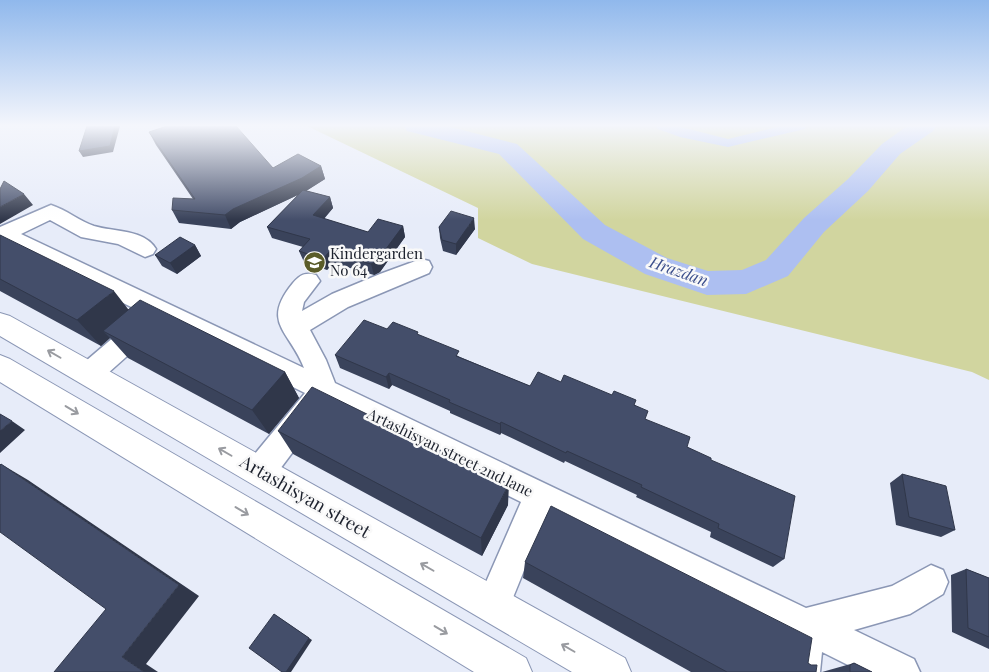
<svg xmlns="http://www.w3.org/2000/svg" width="989" height="672" font-family="'Playfair Display',serif">
<rect width="100%" height="100%" fill="#e7ecf9"/>
<path fill="#d1d59f" d="M 307,126 L 989,126 L 989,380 L 972,372 L 532,264 L 478,238 L 478,208 Z"/>
<g fill="none" stroke-linecap="round" stroke-linejoin="round">
<path fill="#adbff1" fill-rule="evenodd" d="M 656,126 L 677,126 L 728,139 L 781,126 L 807,126 L 805,129 L 728,147 L 680,137 L 658,129 Z"/>
<path fill="#adbff1" fill-rule="evenodd" d="M 404,126 L 447,126 L 517,144 L 605,225 L 667,258 L 708,271 L 742,270 L 766,260 L 804,218 L 848,179 L 882,144 L 907,126 L 936,126 L 933,131 L 900,154 L 868,191 L 824,232 L 788,276 L 746,294 L 707,295 L 645,274 L 583,239 L 499,154 L 407,131 Z"/>
<defs>
<path id="minor" d="M 51,205 C 67,210 79,221 94,226 C 114,232 144,229 156,249 L 153,254 L 145,257 L 118,244 L 81,237 L 50,220 L 21,234 L 304,368 C 290,331 260,323 293,283 C 300,275 305,272 316,275 L 320,281 L 304,302 L 302,311 L 332,294 L 380,274 L 421,259 L 429,261 L 432,267 L 429,273 L 348,307 L 310,330 L 326,360 L 335,383 L 806,608 L 892,586 L 931,565 L 943,570 L 948,582 L 943,594 L 910,614 L 854,630 L 914,659 L 920,672 L 862,672 L 822,652 L 820,672 L 782,672 L 788,635 L 547,514 L 505,617 L 493,622 L 481,617 L 476,605 L 521,502 L 328,405 L 271,481 L 260,485 L 249,481 L 245,471 L 249,461 L 305,393 L 0,242 L 0,227 Z
M 144,316 L 153,319 L 156,326 L 153,333 L 98,382 L 89,385 L 80,382 L 76,374 L 80,366 L 135,319 Z"/>
<path id="major" d="M 0,313 L 10,316 L 625,658 L 631,672 L 572,672 L 0,336 Z
M 0,355 L 10,359 L 526,658 L 532,672 L 474,672 L 0,382 Z"/>
</defs>
<use href="#minor" stroke="#8b97b5" stroke-width="3"/>
<use href="#major" stroke="#8b97b5" stroke-width="2"/>
<use href="#minor" fill="#fff" fill-rule="evenodd"/>
<use href="#major" fill="#fff" fill-rule="evenodd"/>
</g>
<path fill="#3a435b" d="M 149,132 L 273,168 L 321,166 L 325,179 L 306,191 L 330,197 L 333,208 L 324,219 L 368,232 L 403,226 L 405,237 L 380,272 L 374,275 L 333,263 L 327,270 L 304,262 L 299,251 L 303,247 L 272,238 L 267,227 L 298,195 L 240,222 L 231,229 L 179,223 L 172,210 L 193,199 L 156,145 Z
M 439,227 L 475,229 L 456,255 L 443,251 L 440,238 Z
M 0,235 L 129,310 L 285,372 L 299,398 L 269,434 L 128,358 L 110,338 L 101,346 L 0,291 Z
M 195,245 L 201,256 L 177,274 L 162,266 L 155,255 Z
M 387,329 L 419,335 L 460,357 L 530,386 L 561,382 L 635,405 L 645,419 L 687,447 L 711,460 L 784,559 L 773,567 L 710,537 L 711,532 L 636,497 L 637,495 L 565,461 L 564,463 L 501,433 L 500,435 L 450,413 L 450,411 L 392,385 L 389,389 L 340,368 L 335,355 Z
M 278,431 L 508,505 L 482,556 L 293,454 Z
M 902,474 L 955,530 L 941,537 L 896,525 L 890,483 Z
M 525,562 L 808,663 L 816,672 L 691,672 L 523,578 Z
M 966,569 L 989,578 L 989,649 L 952,632 L 951,575 Z
M 854,663 L 872,672 L 821,672 L 822,672 Z"/>
<path fill="#30374a" d="M 115,126 L 120,126 L 113,152 L 83,157 L 79,151 Z
M 321,166 L 325,179 L 306,191 L 240,222 L 231,229 L 225,215 L 233,209 Z
M 24,194 L 33,205 L 0,224 L 0,207 Z
M 330,197 L 333,208 L 317,226 L 313,215 Z
M 474,218 L 475,229 L 456,255 L 456,244 Z
M 403,226 L 405,237 L 380,272 L 374,275 L 371,264 Z
M 195,245 L 201,256 L 177,274 L 170,263 Z
M 329,252 L 333,263 L 327,270 L 323,259 Z
M 114,291 L 135,318 L 103,331 L 110,338 L 101,346 L 77,320 Z
M 285,372 L 299,398 L 269,434 L 252,410 Z
M 389,373 L 392,385 L 389,389 L 386,377 Z
M 12,421 L 25,430 L 0,453 L 0,431 Z
M 501,422 L 501,433 L 500,435 L 500,424 Z
M 1,464 L 28,480 L 199,596 L 146,664 L 158,672 L 144,672 L 122,657 L 179,585 Z
M 509,484 L 508,505 L 482,556 L 481,538 Z
M 274,614 L 312,640 L 291,672 L 286,672 Z"/>
<path fill="#444e6a" stroke="#30374a" d="M 87,126 L 115,126 L 110,146 L 79,151 Z
M 167,126 L 236,126 L 273,168 L 298,154 L 321,166 L 302,178 L 233,209 L 225,215 L 172,210 L 173,198 L 195,199 L 149,132 Z
M 4,181 L 24,194 L 0,207 L 0,189 Z
M 303,190 L 330,197 L 313,215 L 368,232 L 378,219 L 403,226 L 377,261 L 371,264 L 329,252 L 323,259 L 299,251 L 310,239 L 267,227 Z
M 451,211 L 474,218 L 456,244 L 442,240 L 439,227 Z
M 0,235 L 114,291 L 77,320 L 0,279 Z
M 180,237 L 195,245 L 170,263 L 155,255 Z
M 140,300 L 285,372 L 252,410 L 103,331 Z
M 364,320 L 387,329 L 393,322 L 418,332 L 417,334 L 459,351 L 456,356 L 530,386 L 538,372 L 561,382 L 564,375 L 612,395 L 614,391 L 636,400 L 634,405 L 648,411 L 645,419 L 690,437 L 687,447 L 711,458 L 711,460 L 795,496 L 784,559 L 718,528 L 719,524 L 641,487 L 642,485 L 567,451 L 566,453 L 501,422 L 500,424 L 449,402 L 450,400 L 389,373 L 386,377 L 335,355 Z
M 312,387 L 509,484 L 481,538 L 278,431 Z
M 0,414 L 12,421 L 0,431 Z
M 1,464 L 179,585 L 122,657 L 144,672 L 54,672 L 106,609 L 0,532 L 0,465 Z
M 902,474 L 946,486 L 955,530 L 909,517 Z
M 551,506 L 812,638 L 808,663 L 811,665 L 817,665 L 816,672 L 727,672 L 525,562 Z
M 966,569 L 989,578 L 989,637 L 968,628 Z
M 274,614 L 309,638 L 286,672 L 282,672 L 249,648 Z
M 854,663 L 872,672 L 850,672 L 850,665 Z"/>
<defs><path id="oneway-shaft" d="M-6 0H5M1.5-3L5.5 0L1.5 3" fill="none" stroke-width="1.6" stroke-linecap="round" stroke-linejoin="round" transform="scale(1.25)"/></defs>
<g stroke="#999ba0">
<use href="#oneway-shaft" transform="translate(54 354) rotate(-150)"/>
<use href="#oneway-shaft" transform="translate(72 410) rotate(31)"/>
<use href="#oneway-shaft" transform="translate(225 452) rotate(-150)"/>
<use href="#oneway-shaft" transform="translate(242 511) rotate(31)"/>
<use href="#oneway-shaft" transform="translate(427 567) rotate(-150)"/>
<use href="#oneway-shaft" transform="translate(441 630) rotate(31)"/>
<use href="#oneway-shaft" transform="translate(568 648) rotate(-150)"/>
</g>
<linearGradient id="sky" x2="0" y2="1"><stop stop-color="#90b8ec"/><stop offset="0.57" stop-color="#f4f6fc"/><stop offset="1" stop-color="#f4f6fc" stop-opacity="0"/></linearGradient>
<rect width="989" height="220" fill="url(#sky)"/>
<defs>
<symbol id="school-disc" viewBox="-11 -11 22 22"><circle r="9.5" fill="#5a5c29" stroke="#f9f9f9"/><path d="M0-5L7-2L0 1L-7-2ZM-4 1L0 2.5L4 1V4Q0 6-4 4Z" fill="#fff"/></symbol>
</defs>
<g fill-rule="evenodd">
<use href="#school-disc" x="302" y="250" width="25" height="25"/>
</g>
<g text-anchor="middle" stroke-width="5" stroke-linejoin="round" paint-order="stroke">
<g font-size="15" fill="#1c212d" stroke="#f9f9f9" text-anchor="start">
<text x="330" y="259">Kindergarden<tspan x="330" dy="17">No 64</tspan></text>
</g>
<g font-size="15" fill="#1c212d" stroke="#f9f9f9">
<text transform="translate(450 453) rotate(26)" y="5">Artashisyan street 2nd lane</text>
</g>
<g font-size="16" font-style="italic" fill="#3c4f8c" stroke="#f9f9f9">
<text transform="translate(679 271) rotate(19)" y="6">Hrazdan</text>
</g>
<g font-size="18" fill="#1c212d" stroke="#f9f9f9">
<text transform="translate(305 497) rotate(30)" y="6">Artashisyan street</text>
</g>
</g>
</svg>
